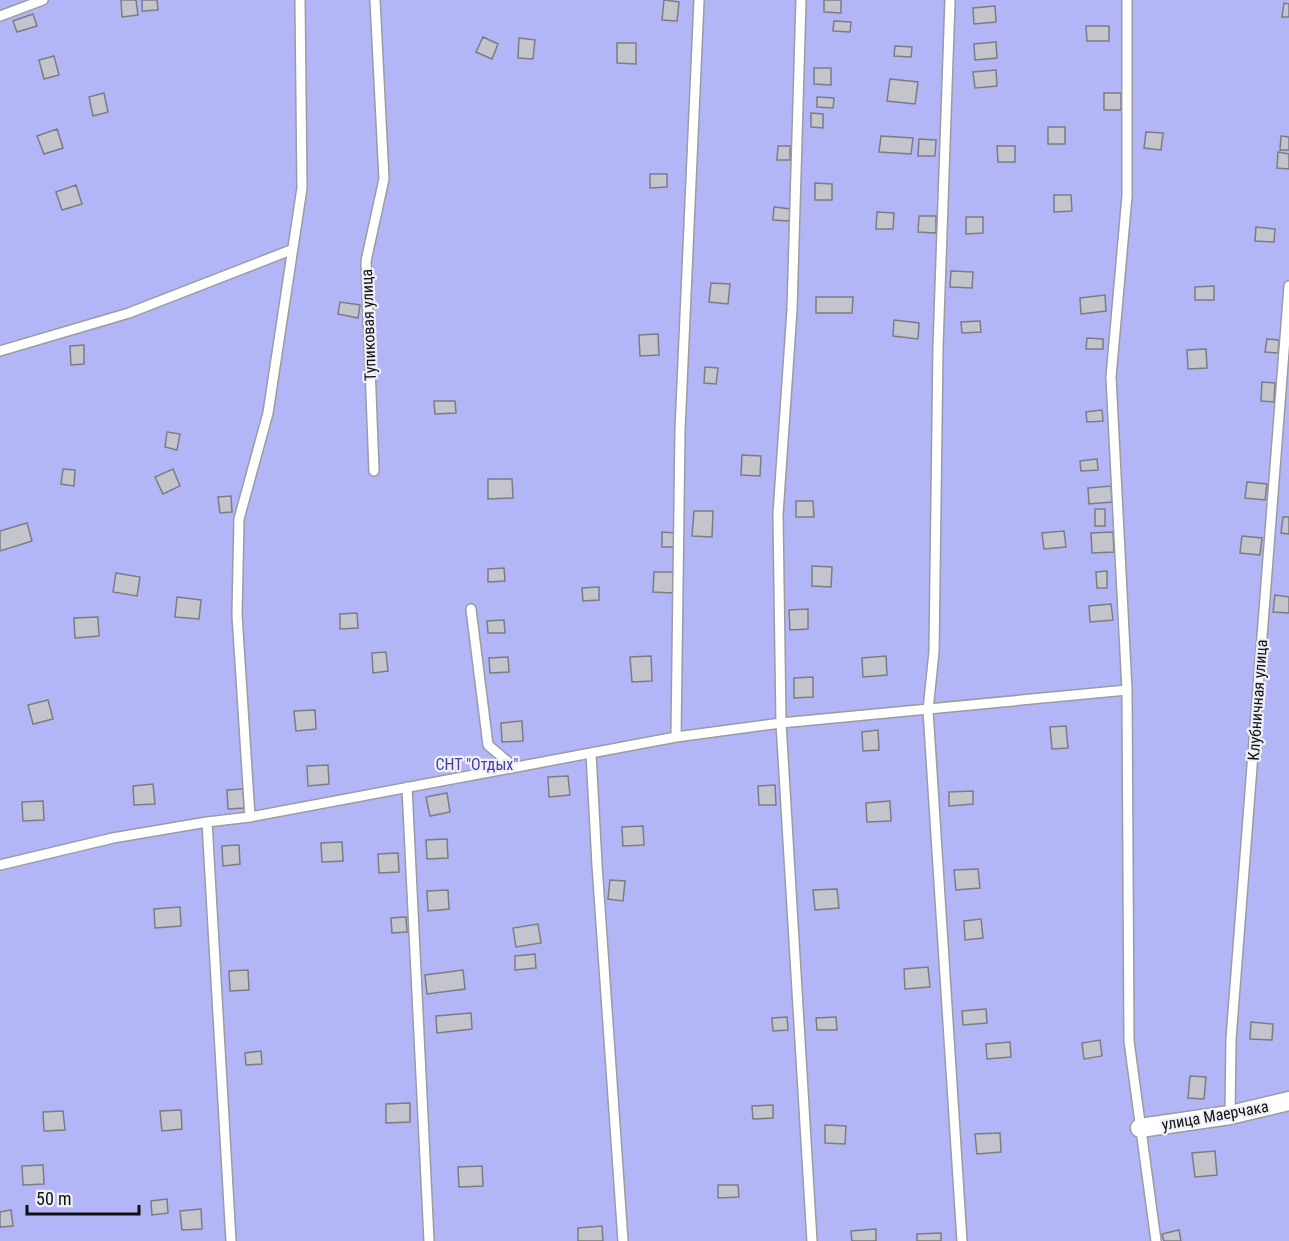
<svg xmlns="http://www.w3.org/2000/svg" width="1289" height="1241" font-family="'Roboto Condensed',sans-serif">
<rect width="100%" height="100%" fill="#e2e2ea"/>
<path fill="#b2b5f6" d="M 0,0 L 1289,0 L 1289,1241 L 0,1241 Z"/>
<path fill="#c4c5cc" stroke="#7c7c83" stroke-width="1.5" d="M 121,0 L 136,0 L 138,15 L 122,17 Z
M 142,0 L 157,0 L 158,10 L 142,11 Z
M 664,0 L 679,2 L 677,21 L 662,20 Z
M 824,0 L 841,0 L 841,13 L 824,12 Z
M 1284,3 L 1289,4 L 1289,17 L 1282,17 Z
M 995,6 L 996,22 L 974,24 L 973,8 Z
M 33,14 L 37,26 L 17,32 L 13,21 Z
M 834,21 L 851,22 L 850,32 L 833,31 Z
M 1086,26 L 1109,26 L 1109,41 L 1087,41 Z
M 483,37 L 498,44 L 492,59 L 476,52 Z
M 519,38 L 535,40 L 533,59 L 518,58 Z
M 996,42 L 997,58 L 975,60 L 974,44 Z
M 617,43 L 636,43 L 636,64 L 617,63 Z
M 895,46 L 912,47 L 911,57 L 894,56 Z
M 54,56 L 59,75 L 44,79 L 39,60 Z
M 814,68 L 831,68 L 831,85 L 814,84 Z
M 996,70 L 997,86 L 975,88 L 973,72 Z
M 890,79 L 918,82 L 915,104 L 887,101 Z
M 104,93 L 108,112 L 93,116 L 89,97 Z
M 1104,93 L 1121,93 L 1121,110 L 1104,110 Z
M 817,97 L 834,98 L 833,108 L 817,107 Z
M 811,113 L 823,114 L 823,128 L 811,127 Z
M 1048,127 L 1065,127 L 1065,144 L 1048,144 Z
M 57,129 L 63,148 L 44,154 L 37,136 Z
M 1146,132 L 1163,133 L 1161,150 L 1144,148 Z
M 881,136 L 913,138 L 911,154 L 879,152 Z
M 1281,136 L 1289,137 L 1289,150 L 1280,150 Z
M 919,139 L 936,140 L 935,156 L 918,156 Z
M 778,146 L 790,146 L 790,160 L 777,160 Z
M 997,146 L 1015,146 L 1015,162 L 998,162 Z
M 1278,152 L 1289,154 L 1289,169 L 1277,168 Z
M 650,174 L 667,174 L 667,187 L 650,188 Z
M 815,183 L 832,184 L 832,200 L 815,200 Z
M 76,185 L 82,204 L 62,210 L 56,192 Z
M 1054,195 L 1071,195 L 1072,211 L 1054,212 Z
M 774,207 L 791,209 L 789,221 L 773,220 Z
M 877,212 L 894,213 L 893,229 L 876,229 Z
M 919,216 L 936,216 L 936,233 L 918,232 Z
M 966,217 L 983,217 L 983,233 L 966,234 Z
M 1256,227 L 1275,229 L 1274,242 L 1255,241 Z
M 951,271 L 973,272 L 972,288 L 950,287 Z
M 711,283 L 730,284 L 728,304 L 709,302 Z
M 1214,286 L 1214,300 L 1195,300 L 1195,287 Z
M 1105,295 L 1106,311 L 1081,314 L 1080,298 Z
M 816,297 L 853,297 L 852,313 L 816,313 Z
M 340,302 L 360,305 L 358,318 L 338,314 Z
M 894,320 L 919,323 L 918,339 L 893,336 Z
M 980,321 L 981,332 L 962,333 L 961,322 Z
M 658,334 L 659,355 L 640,356 L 639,335 Z
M 1087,338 L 1103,339 L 1103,349 L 1086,349 Z
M 1267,339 L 1279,340 L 1278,353 L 1265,352 Z
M 84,345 L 84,364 L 71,365 L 70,346 Z
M 1206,349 L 1207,368 L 1188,369 L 1187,350 Z
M 705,367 L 718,368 L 716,384 L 704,383 Z
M 1262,382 L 1275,383 L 1274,402 L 1261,401 Z
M 434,401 L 455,401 L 456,413 L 435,414 Z
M 1102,410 L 1103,421 L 1087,422 L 1086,412 Z
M 167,432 L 180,434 L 177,450 L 165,447 Z
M 742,455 L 761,456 L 760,476 L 741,475 Z
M 1097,459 L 1098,470 L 1081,471 L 1080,461 Z
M 63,469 L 75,470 L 74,486 L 61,484 Z
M 173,469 L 180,486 L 163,494 L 155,477 Z
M 488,479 L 512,479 L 513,498 L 488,499 Z
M 1247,482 L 1267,484 L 1265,500 L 1245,498 Z
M 1111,486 L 1112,502 L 1089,504 L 1088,488 Z
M 231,496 L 232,512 L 220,513 L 218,497 Z
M 796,501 L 813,501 L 814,517 L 796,517 Z
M 1095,509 L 1105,509 L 1105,526 L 1095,526 Z
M 694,511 L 713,511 L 712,537 L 692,536 Z
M 1283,517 L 1289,517 L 1289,534 L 1281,533 Z
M 27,523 L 32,541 L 0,551 L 0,531 Z
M 1064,531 L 1066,547 L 1044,549 L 1042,533 Z
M 662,532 L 675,533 L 674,547 L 662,547 Z
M 1113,532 L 1114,552 L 1092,553 L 1091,533 Z
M 1242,536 L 1262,538 L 1260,555 L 1240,553 Z
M 812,566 L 832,567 L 831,587 L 812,586 Z
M 504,568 L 505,581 L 488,582 L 488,569 Z
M 1107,571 L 1107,588 L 1097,588 L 1096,572 Z
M 654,572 L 673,572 L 673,593 L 653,592 Z
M 116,573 L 140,577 L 137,596 L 113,592 Z
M 599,587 L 599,600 L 583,601 L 582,588 Z
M 1275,595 L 1289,597 L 1289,613 L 1273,612 Z
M 177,597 L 201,600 L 199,619 L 175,617 Z
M 1111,604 L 1113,620 L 1090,622 L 1089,606 Z
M 808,609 L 808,629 L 790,630 L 789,610 Z
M 357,613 L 358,628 L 340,629 L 340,614 Z
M 98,617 L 99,636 L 75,638 L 74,618 Z
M 504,620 L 505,633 L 488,633 L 487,621 Z
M 386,652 L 388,671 L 373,673 L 372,653 Z
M 651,656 L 652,681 L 632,682 L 630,657 Z
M 886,656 L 887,675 L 863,677 L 862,658 Z
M 508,657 L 509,672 L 490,673 L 489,658 Z
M 813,677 L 813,697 L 794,698 L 794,678 Z
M 48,700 L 53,719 L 33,724 L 28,705 Z
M 315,710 L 316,729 L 296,731 L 294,711 Z
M 522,721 L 523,741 L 502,742 L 501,723 Z
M 1066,726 L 1068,748 L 1052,749 L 1050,727 Z
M 878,730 L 879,750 L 863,751 L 862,732 Z
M 328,765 L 329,784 L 308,786 L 307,766 Z
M 568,776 L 570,795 L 549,797 L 548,777 Z
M 153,784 L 155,804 L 134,805 L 133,786 Z
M 775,785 L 776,805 L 759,805 L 758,786 Z
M 243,789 L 244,808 L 228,809 L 227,790 Z
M 973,791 L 973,804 L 949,806 L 949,792 Z
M 447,793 L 450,812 L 430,816 L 426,797 Z
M 43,801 L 44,820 L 23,821 L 22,802 Z
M 890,801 L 891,821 L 867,822 L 866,803 Z
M 643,826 L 644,845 L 623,846 L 622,827 Z
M 447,839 L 448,858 L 427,859 L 426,840 Z
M 342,842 L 343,861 L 322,862 L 321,843 Z
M 239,845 L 240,864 L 223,866 L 222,846 Z
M 398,853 L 399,872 L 379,873 L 378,854 Z
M 978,869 L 980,888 L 956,890 L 954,870 Z
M 610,880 L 625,881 L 623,901 L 608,899 Z
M 837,889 L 839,908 L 815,910 L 813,890 Z
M 448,890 L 449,909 L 428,911 L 427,891 Z
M 180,907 L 181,926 L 155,928 L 154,909 Z
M 406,917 L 407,932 L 392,933 L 391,918 Z
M 981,919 L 983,938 L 965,940 L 964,921 Z
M 538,924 L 541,943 L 516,947 L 513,928 Z
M 535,954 L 536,968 L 515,970 L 515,956 Z
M 928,967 L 930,987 L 905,989 L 904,969 Z
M 248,970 L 249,990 L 230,991 L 229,971 Z
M 463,970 L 465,989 L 427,994 L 425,975 Z
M 986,1009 L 987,1023 L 963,1025 L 962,1011 Z
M 471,1013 L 472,1029 L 437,1033 L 436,1016 Z
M 787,1017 L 788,1030 L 773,1031 L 772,1018 Z
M 836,1017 L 837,1030 L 817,1030 L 816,1018 Z
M 1251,1022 L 1273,1024 L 1272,1040 L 1250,1039 Z
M 1100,1040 L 1102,1056 L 1084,1059 L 1082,1043 Z
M 1010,1042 L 1011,1057 L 987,1059 L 986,1044 Z
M 261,1051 L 262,1064 L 246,1065 L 245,1053 Z
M 1190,1076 L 1206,1077 L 1204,1099 L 1188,1098 Z
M 410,1103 L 410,1122 L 386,1123 L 386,1104 Z
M 773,1105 L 773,1118 L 753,1119 L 752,1106 Z
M 181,1110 L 182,1129 L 162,1131 L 160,1111 Z
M 63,1111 L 65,1130 L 44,1131 L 43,1112 Z
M 825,1125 L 846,1126 L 845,1144 L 825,1143 Z
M 1000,1133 L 1001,1152 L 977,1154 L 975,1134 Z
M 1215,1151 L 1217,1175 L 1195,1177 L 1192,1153 Z
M 43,1165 L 44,1184 L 23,1185 L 22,1166 Z
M 482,1166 L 483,1186 L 459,1187 L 458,1167 Z
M 718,1185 L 738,1185 L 739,1197 L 718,1198 Z
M 167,1199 L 168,1213 L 152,1215 L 151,1201 Z
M 201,1209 L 202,1229 L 182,1230 L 180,1211 Z
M 11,1210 L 13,1226 L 0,1227 L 0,1212 Z
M 602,1226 L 603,1241 L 578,1241 L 578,1228 Z
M 876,1229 L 876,1241 L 852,1241 L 851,1231 Z
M 1179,1230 L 1181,1241 L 1164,1241 L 1162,1234 Z
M 941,1233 L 941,1241 L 917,1241 L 917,1234 Z"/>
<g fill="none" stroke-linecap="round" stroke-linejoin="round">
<defs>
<path id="service" d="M 801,0 L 792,310 L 778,514 L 781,723 L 812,1241
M 950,0 L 938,347 L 934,652 L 928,710 L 962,1241
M 1127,0 L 1127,196 L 1111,377 L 1127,690 L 1129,1041 L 1156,1241
M 0,16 L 43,0
M 0,351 L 129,313 L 291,250
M 374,471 L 366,261 L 384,179 L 375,0
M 471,609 L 488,745 L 514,767
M 676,737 L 680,430 L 699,0
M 591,753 L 597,865 L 623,1241
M 407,787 L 429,1241
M 250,817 L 237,615 L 239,519 L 268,413 L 302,188 L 300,0
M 207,822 L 231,1241
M 0,865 L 113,838 L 207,822 L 250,817 L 676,737 L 781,723 L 1127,690
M 1230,1115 L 1231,1039 L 1289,286"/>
<path id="minor" d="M 1140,1128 L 1230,1115 L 1289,1101"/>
</defs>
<use href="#service" stroke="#9b9ba2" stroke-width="12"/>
<use href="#minor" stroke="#9b9ba2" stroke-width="21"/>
<use href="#service" stroke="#fff" stroke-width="9"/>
<use href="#minor" stroke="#fff" stroke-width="18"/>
</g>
<g text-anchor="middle" stroke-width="4.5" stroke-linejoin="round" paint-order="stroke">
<g font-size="16" fill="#111114" stroke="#eff0f7">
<text transform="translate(368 325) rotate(-92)" y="6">Тупиковая улица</text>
<text transform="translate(1257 700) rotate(-86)" y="6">Клубничная улица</text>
<text transform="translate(1215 1115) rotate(-10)" y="6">улица Маерчака</text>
</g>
<g font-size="16" fill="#473d9e" stroke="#eff0f7">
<text x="477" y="770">СНТ "Отдых"</text>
</g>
</g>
<path d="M27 1205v9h112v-9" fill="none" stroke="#111114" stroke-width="3"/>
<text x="36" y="1205" font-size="18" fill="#111114" stroke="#eff0f7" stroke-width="4.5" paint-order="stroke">50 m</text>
</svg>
